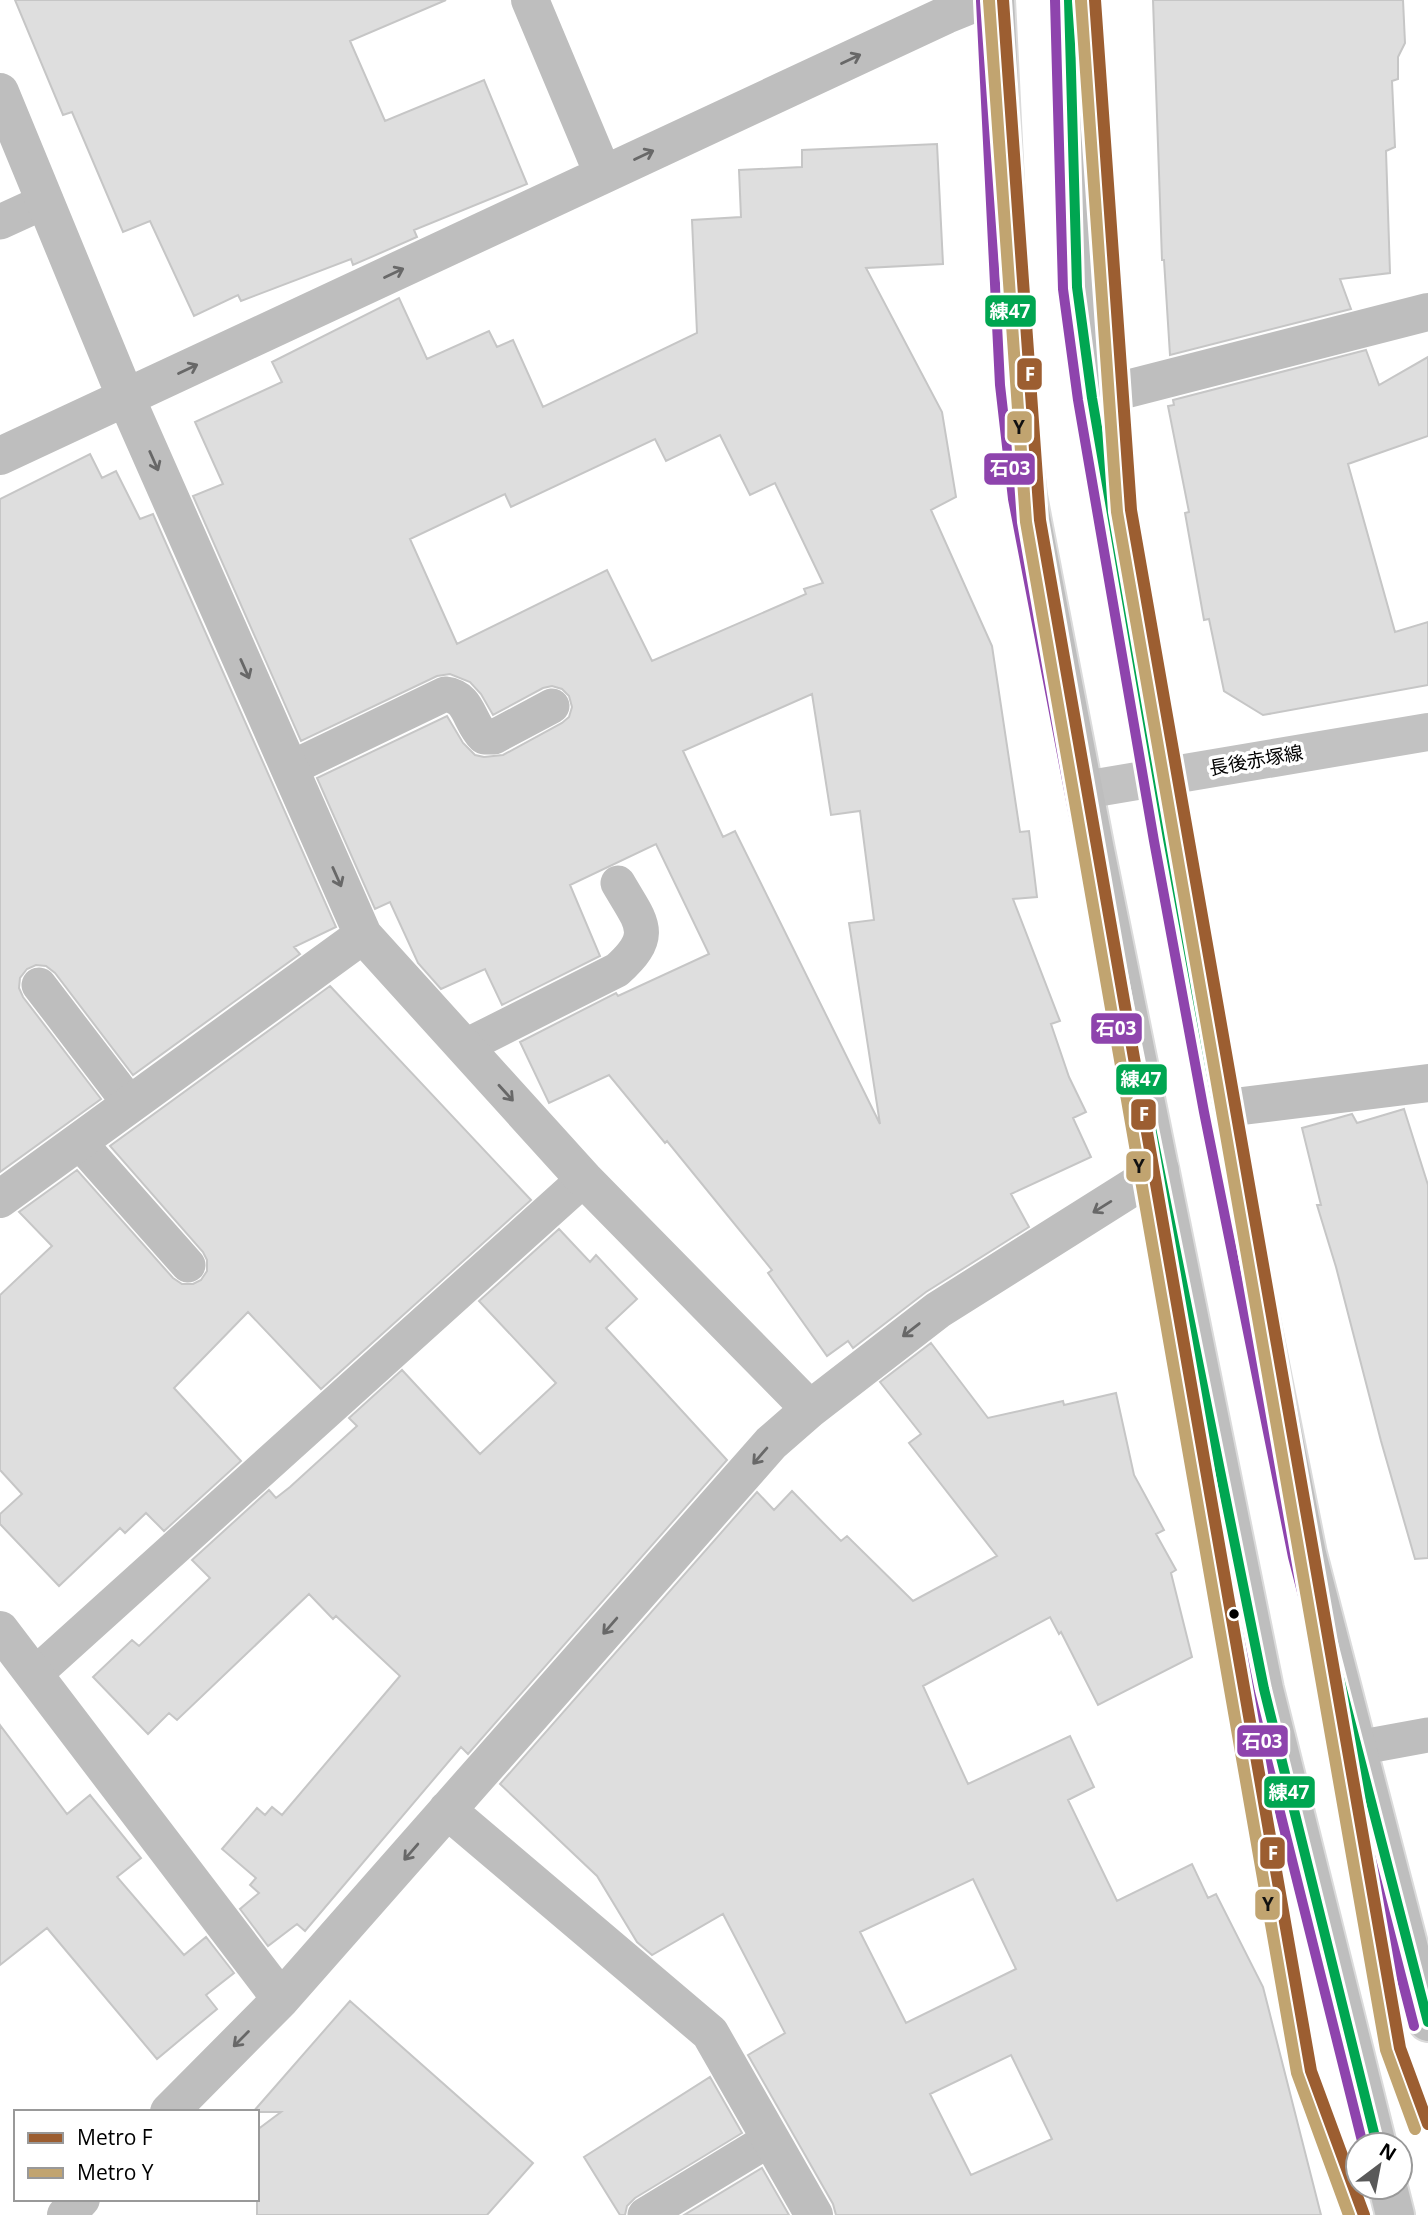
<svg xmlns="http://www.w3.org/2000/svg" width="1428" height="2215" font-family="'Open Sans','Noto Sans JP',sans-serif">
<rect width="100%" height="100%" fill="#fff"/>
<path fill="#dedede" stroke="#c6c6c6" stroke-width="2" fill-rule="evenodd" d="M 15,0 L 446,0 L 350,41 L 385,121 L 484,80 L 527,184 L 414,230 L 417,237 L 353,265 L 351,259 L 241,301 L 238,295 L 194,316 L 150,221 L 123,232 L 72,112 L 63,115 Z
M 1153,0 L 1403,0 L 1405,43 L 1398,57 L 1398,79 L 1392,81 L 1395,147 L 1386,151 L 1390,273 L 1340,279 L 1351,309 L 1170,355 L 1164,260 L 1162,260 Z
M 937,144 L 943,264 L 866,268 L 942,412 L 956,497 L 931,510 L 992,646 L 1020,832 L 1029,831 L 1037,897 L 1013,899 L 1060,1021 L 1051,1024 L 1069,1077 L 1086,1112 L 1073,1118 L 1091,1157 L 1011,1194 L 1029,1227 L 926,1292 L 853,1348 L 848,1341 L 827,1356 L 768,1273 L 772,1270 L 667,1141 L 665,1143 L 609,1075 L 549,1103 L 520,1042 L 616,993 L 618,996 L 709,954 L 656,844 L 570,885 L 600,956 L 502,1005 L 485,969 L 441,989 L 418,963 L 390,902 L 375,909 L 317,778 L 447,716 L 463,743 L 475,755 L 484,757 L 503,755 L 562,723 L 569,717 L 572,707 L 569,696 L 562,689 L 552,686 L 543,688 L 493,715 L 481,694 L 470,682 L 450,674 L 437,676 L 301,741 L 193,496 L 223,484 L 195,422 L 282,382 L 272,362 L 399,298 L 427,359 L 489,331 L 497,347 L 513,340 L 543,407 L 697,333 L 692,220 L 741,217 L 739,170 L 802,167 L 802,150 ZM 720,435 L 750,495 L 775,483 L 823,583 L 804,589 L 806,594 L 652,661 L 607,570 L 457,644 L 410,539 L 505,494 L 511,507 L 655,439 L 666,461 ZM 812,694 L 831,815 L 860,811 L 874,920 L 849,923 L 880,1124 L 735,831 L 723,837 L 683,751 Z
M 1366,350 L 1379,385 L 1428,357 L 1428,436 L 1348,464 L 1395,632 L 1428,622 L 1428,685 L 1263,715 L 1224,691 L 1209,619 L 1204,620 L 1185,513 L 1189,512 L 1168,406 L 1174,405 L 1173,400 Z
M 90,454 L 102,478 L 116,471 L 140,519 L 153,514 L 336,927 L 294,947 L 300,954 L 133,1075 L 55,973 L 46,966 L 36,965 L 27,969 L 20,978 L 19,988 L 23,997 L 101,1099 L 0,1172 L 0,499 Z
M 330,986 L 531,1200 L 321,1389 L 248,1312 L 174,1388 L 241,1461 L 164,1531 L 146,1513 L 125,1533 L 120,1528 L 59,1586 L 0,1524 L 0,1514 L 22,1494 L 0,1470 L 0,1295 L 52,1246 L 19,1212 L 77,1170 L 173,1278 L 182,1284 L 193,1284 L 201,1280 L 207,1271 L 207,1260 L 203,1252 L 110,1146 Z
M 1404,1109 L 1428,1185 L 1428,1558 L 1415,1559 L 1381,1441 L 1336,1267 L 1317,1205 L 1321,1205 L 1302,1128 L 1352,1114 L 1357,1123 Z
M 559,1229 L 590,1262 L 596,1255 L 637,1299 L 606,1328 L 727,1460 L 468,1754 L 461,1747 L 305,1931 L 297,1924 L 268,1946 L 240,1909 L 259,1893 L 250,1885 L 256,1878 L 222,1849 L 257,1808 L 265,1815 L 272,1807 L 282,1815 L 400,1676 L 336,1616 L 333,1619 L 309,1594 L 177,1720 L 169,1713 L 148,1734 L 93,1677 L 132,1640 L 139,1646 L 210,1578 L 192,1560 L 269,1490 L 276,1498 L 290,1487 L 357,1426 L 349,1418 L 402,1370 L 480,1454 L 556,1383 L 479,1301 Z
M 931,1343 L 988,1418 L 1063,1401 L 1064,1405 L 1116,1393 L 1134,1475 L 1164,1530 L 1156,1534 L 1176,1570 L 1171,1573 L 1192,1657 L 1098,1705 L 1061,1632 L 1059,1634 L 1050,1617 L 923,1686 L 968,1784 L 1070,1736 L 1094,1787 L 1068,1800 L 1117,1901 L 1192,1864 L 1208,1898 L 1216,1894 L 1263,1987 L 1321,2215 L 836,2215 L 833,2204 L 748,2055 L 785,2033 L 723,1914 L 652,1955 L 637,1942 L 597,1876 L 500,1784 L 757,1492 L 774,1510 L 792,1491 L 841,1541 L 847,1536 L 913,1601 L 997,1556 L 909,1443 L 921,1434 L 880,1382 ZM 973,1879 L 1016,1969 L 906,2023 L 860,1932 ZM 1011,2055 L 1052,2139 L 971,2175 L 930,2094 Z
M 0,1725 L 67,1814 L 90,1795 L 141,1858 L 117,1877 L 184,1955 L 206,1937 L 234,1973 L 206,1995 L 217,2009 L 157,2059 L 47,1928 L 0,1965 Z
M 350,2001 L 533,2163 L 487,2215 L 257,2215 L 257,2130 L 281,2112 L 253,2112 Z
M 710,2077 L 742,2133 L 635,2198 L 627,2206 L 625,2215 L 620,2215 L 584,2157 Z
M 762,2168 L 789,2215 L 684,2215 Z"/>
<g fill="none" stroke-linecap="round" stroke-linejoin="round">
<defs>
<path id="highway" d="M 995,0 L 1014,384 L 1027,496 L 1095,850 L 1264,1689 L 1377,2145
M 1069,0 L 1077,287 L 1092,398 L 1168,839 L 1218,1109 L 1307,1554 L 1428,2022
M 1388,2187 L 1395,2215"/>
</defs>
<use href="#highway" stroke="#dbdbdb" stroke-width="42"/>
<path stroke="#bebebe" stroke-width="35" d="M 0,222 L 46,201
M 289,769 L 445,694 C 470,697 468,721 484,737 L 494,737 L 552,706
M 39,985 L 130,1104
M 464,1047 L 617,970 C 657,934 641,923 618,883
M 79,1142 L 188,1265
M 34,1675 L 584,1179
M 1357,1748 L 1428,1735
M 645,2215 L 770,2139"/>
<path stroke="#bebebe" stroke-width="38" d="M 530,0 L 603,174
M 0,92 L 126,398 L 363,935 L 584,1179 L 810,1409
M 1092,398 L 1428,312
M 0,456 L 946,15 L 983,0
M 1218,1109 L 1428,1083
M 0,1199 L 363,935
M 0,1630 L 281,1999
M 447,1810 L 710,2033 L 814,2215
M 169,2112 L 281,1999 L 771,1443 L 810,1409 L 938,1310 L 1160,1170
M 66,2215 L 81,2199"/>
<path stroke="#c2c2c2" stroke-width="38" d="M 1084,790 L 1428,732"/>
<use href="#highway" stroke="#bebebe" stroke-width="38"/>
<defs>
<path id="bus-1" d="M 995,0 L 1014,384 L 1027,496 L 1095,850 L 1264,1689 L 1377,2145
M 1069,0 L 1077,287 L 1092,398 L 1168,839 L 1218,1109 L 1307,1554 L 1428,2022"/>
<path id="bus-2" d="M 1055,0 L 1063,289 L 1078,400 L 1154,841 L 1204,1112 L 1293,1557 L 1414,2026
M 981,1 L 1000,385 L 1013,499 L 1081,853 L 1250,1692 L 1363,2145"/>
</defs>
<use href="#bus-1" stroke="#fff" stroke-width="16"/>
<use href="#bus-2" stroke="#fff" stroke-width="16"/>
<use href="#bus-1" stroke="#00a651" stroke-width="10"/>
<use href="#bus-2" stroke="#8e44ad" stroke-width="10"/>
<defs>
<path id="metro-1" d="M 1003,0 L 1040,520 L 1311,2071 L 1364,2215
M 1095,0 L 1131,510 L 1400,2048 L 1428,2124"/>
<path id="metro-2" d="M 989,1 L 1026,522 L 1297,2073 L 1349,2215
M 1081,1 L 1117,512 L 1386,2050 L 1415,2129"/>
</defs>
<use href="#metro-1" stroke="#fff" stroke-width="18"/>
<use href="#metro-2" stroke="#fff" stroke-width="18"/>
<use href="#metro-1" stroke="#9c5e31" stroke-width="12"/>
<use href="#metro-2" stroke="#c1a470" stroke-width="12"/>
</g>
<defs><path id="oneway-shaft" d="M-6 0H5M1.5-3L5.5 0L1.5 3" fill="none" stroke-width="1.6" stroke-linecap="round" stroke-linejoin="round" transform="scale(1.75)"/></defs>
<g stroke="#686868">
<use href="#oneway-shaft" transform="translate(851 59) rotate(-25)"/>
<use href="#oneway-shaft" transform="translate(644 155) rotate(-25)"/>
<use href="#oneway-shaft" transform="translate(394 273) rotate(-25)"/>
<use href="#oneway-shaft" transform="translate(188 369) rotate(-25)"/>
<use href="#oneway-shaft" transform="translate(154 461) rotate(66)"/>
<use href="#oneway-shaft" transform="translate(245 669) rotate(66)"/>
<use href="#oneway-shaft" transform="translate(337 877) rotate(66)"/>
<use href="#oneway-shaft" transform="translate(506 1093) rotate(48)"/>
<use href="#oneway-shaft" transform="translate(1102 1207) rotate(148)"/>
<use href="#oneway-shaft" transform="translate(911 1330) rotate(142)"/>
<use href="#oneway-shaft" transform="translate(760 1456) rotate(131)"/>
<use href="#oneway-shaft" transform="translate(610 1626) rotate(131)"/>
<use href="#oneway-shaft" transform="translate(411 1852) rotate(131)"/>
<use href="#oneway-shaft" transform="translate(241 2039) rotate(135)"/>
</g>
<circle fill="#000" stroke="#fff" stroke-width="2.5" cx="1234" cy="1614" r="6"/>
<g text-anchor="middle" stroke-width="7" stroke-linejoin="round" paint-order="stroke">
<g font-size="19" fill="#000" stroke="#fff">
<text transform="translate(1256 760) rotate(-10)" y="7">長後赤塚線</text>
</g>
</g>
<g stroke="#fff" stroke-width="2.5">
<rect x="984" y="294" width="53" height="34" rx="7" fill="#00a651"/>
<rect x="1016" y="357" width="27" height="34" rx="7" fill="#9c5e31"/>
<rect x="1006" y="410" width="27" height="34" rx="7" fill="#c1a470"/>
<rect x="983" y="452" width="53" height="34" rx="7" fill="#8e44ad"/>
<rect x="1090" y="1012" width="53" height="33" rx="7" fill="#8e44ad"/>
<rect x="1115" y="1063" width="53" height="33" rx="7" fill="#00a651"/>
<rect x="1130" y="1098" width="27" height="33" rx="7" fill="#9c5e31"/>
<rect x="1125" y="1150" width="27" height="33" rx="7" fill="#c1a470"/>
<rect x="1236" y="1724" width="53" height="34" rx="7" fill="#8e44ad"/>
<rect x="1263" y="1775" width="53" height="34" rx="7" fill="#00a651"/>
<rect x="1259" y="1836" width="27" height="34" rx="7" fill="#9c5e31"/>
<rect x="1254" y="1888" width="27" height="33" rx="7" fill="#c1a470"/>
</g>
<g font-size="19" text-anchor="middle" font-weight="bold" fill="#fff">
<text x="1010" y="318">練47</text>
<text x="1030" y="381">F</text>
<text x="1010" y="475">石03</text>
<text x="1116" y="1035">石03</text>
<text x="1141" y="1086">練47</text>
<text x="1144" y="1121">F</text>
<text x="1262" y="1748">石03</text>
<text x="1289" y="1799">練47</text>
<text x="1273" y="1860">F</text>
</g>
<g font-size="19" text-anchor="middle" font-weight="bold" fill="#111">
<text x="1019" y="434">Y</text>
<text x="1139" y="1173">Y</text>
<text x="1268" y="1911">Y</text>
</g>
<rect x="14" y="2110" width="245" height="91" fill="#ffffff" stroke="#999999" stroke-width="2"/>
<rect x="28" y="2133" width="35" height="10" fill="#9c5e31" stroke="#999999" stroke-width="2"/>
<text x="77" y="2145" font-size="21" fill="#000000">Metro F</text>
<rect x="28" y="2168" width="35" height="10" fill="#c1a470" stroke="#999999" stroke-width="2"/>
<text x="77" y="2180" font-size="21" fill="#000000">Metro Y</text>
<g transform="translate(1379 2166) rotate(32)"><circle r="33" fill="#ffffff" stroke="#999999" stroke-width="2"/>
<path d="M0-5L12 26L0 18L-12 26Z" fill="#595959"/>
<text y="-10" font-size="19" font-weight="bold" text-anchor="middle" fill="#000000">N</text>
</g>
</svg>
